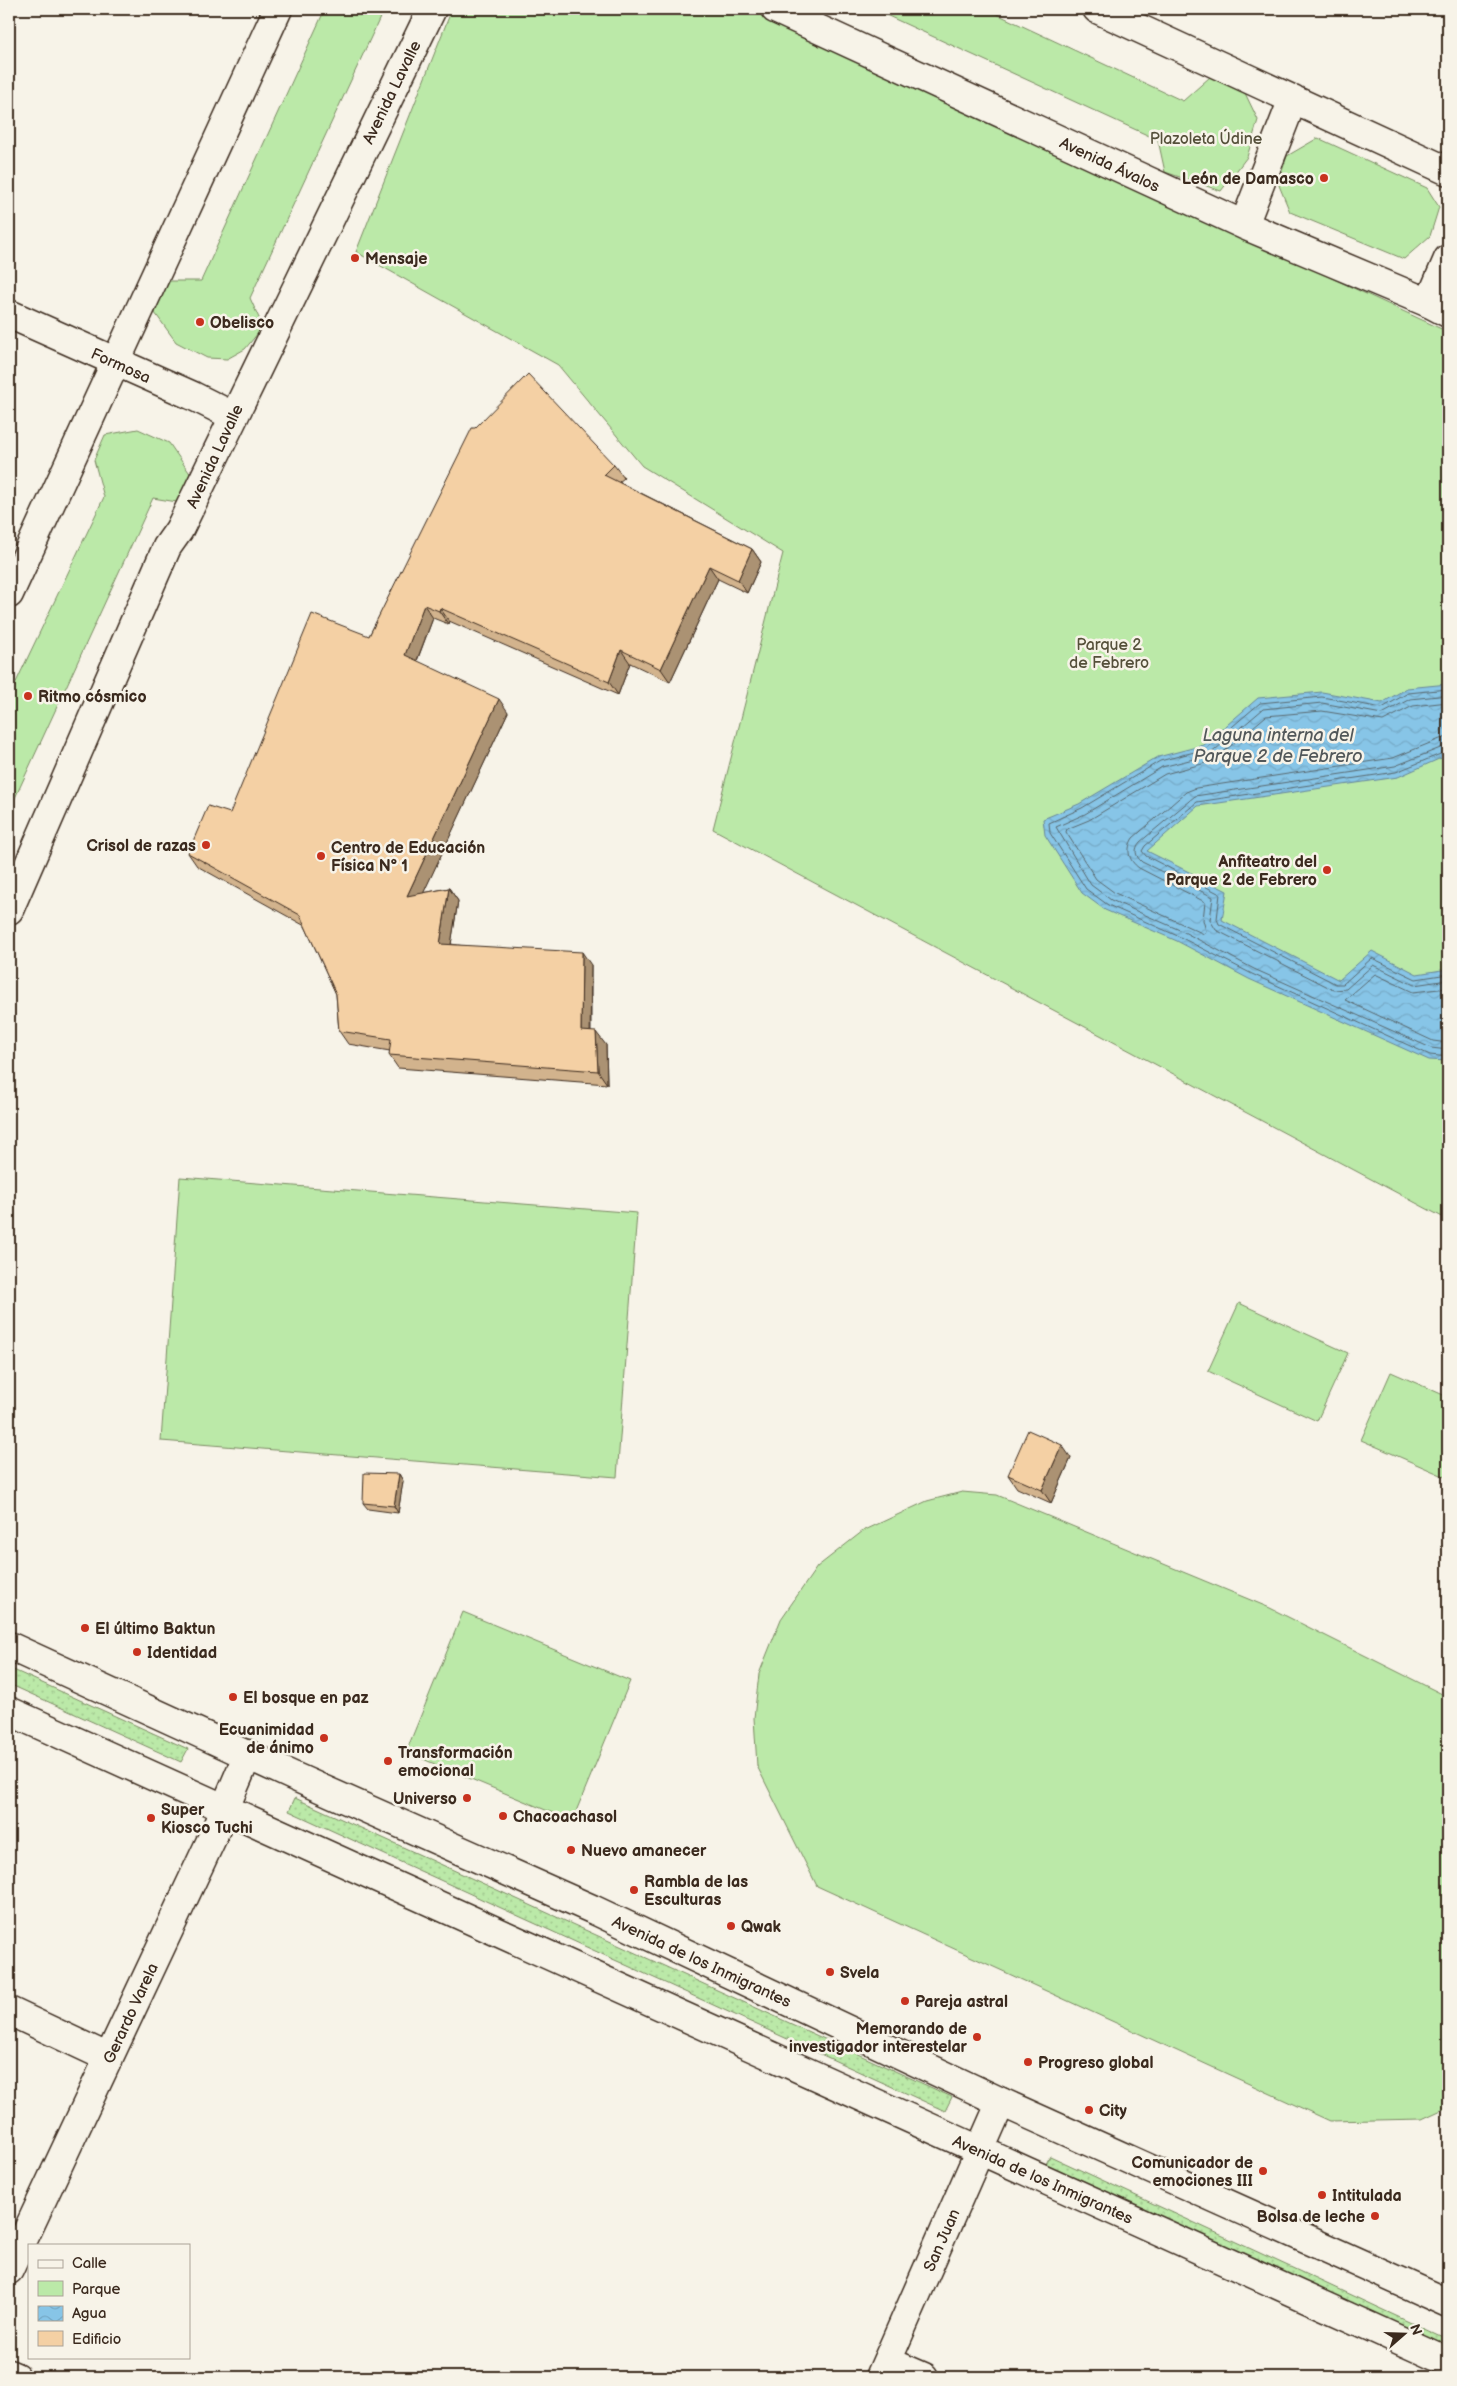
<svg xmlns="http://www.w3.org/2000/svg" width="1457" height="2386" font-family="'Balsamiq Sans',sans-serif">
<defs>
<pattern id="grass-dots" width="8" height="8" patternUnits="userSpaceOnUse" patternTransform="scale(1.25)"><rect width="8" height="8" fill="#bbe9a8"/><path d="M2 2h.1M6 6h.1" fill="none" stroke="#a2c890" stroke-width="1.8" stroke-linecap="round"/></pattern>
<pattern id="water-waves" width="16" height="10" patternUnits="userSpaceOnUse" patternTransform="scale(1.25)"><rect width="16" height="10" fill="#87c5e7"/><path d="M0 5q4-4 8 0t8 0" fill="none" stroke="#75a9c6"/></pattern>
</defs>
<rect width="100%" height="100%" fill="#f7f3e8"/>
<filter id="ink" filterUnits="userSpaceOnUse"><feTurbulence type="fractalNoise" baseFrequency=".02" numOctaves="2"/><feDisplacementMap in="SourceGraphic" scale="10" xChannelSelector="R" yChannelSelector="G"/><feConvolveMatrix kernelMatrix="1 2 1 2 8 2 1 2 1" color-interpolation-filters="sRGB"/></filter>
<g filter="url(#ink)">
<path fill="url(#grass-dots)" stroke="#7b8a63" d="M 9,1668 L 188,1749 L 181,1762 L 9,1684 Z
M 295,1798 L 952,2097 L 945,2111 L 289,1811 Z
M 1050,2156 L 1448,2340 L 1448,2356 L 1046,2164 Z"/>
<path fill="#bbe9a8" stroke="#7b8a63" d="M 325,9 L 384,9 L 250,298 L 263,327 L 245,349 L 227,359 L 207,358 L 176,342 L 155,313 L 166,281 L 201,281 Z
M 452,9 L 753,9 L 1448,332 L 1448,1220 L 713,829 L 783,553 L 642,466 L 558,365 L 356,252 Z
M 873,9 L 986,9 L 1183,101 L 1210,77 L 1244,91 L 1258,120 L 1247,157 L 1221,191 L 1165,172 L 1158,140 Z
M 1318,138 L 1427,188 L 1439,207 L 1430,236 L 1404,259 L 1290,212 L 1278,183 L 1287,156 Z
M 138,429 L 169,443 L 191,475 L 177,502 L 153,498 L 9,811 L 9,697 L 104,497 L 94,460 L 105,435 Z
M 180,1177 L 637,1213 L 617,1477 L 161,1441 Z
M 1239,1303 L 1348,1353 L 1317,1421 L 1208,1371 Z
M 1391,1372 L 1448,1397 L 1448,1478 L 1361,1440 Z
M 962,1492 L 997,1495 L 1270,1608 L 1448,1697 L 1448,2107 L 1422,2119 L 1330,2121 L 817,1886 L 757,1766 L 754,1718 L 759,1674 L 781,1619 L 817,1567 L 863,1531 L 927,1501 Z
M 463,1612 L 630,1681 L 572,1821 L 406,1752 Z"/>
<path fill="url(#water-waves)" stroke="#698797" d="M 1448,684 L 1448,755 L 1398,777 L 1198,806 L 1147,851 L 1227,891 L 1222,920 L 1339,980 L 1372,951 L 1417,974 L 1448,969 L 1448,1061 L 1429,1060 L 1249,979 L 1177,941 L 1105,910 L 1082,893 L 1045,835 L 1043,819 L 1079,804 L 1158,757 L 1204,745 L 1258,698 L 1322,692 L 1382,703 L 1407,688 Z"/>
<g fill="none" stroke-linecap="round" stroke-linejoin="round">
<path stroke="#59686e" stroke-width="1" d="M 1448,689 L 1408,693 L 1382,708 L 1322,697 L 1260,703 L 1206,749 L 1160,761 L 1082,808 L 1049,823 L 1050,833 L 1086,889 L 1108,905 L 1180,937 L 1252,974 L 1430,1055 L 1448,1057
M 1448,695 L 1410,699 L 1382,714 L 1322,703 L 1263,709 L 1209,755 L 1162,767 L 1085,814 L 1056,827 L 1091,885 L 1111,900 L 1182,931 L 1254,969 L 1431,1048 L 1448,1050
M 1448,702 L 1413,706 L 1383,721 L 1322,711 L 1266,716 L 1213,761 L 1165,774 L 1089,820 L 1067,829 L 1066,832 L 1096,879 L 1115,893 L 1204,934 L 1206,931 L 1203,920 L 1205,902 L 1139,868 C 1128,860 1126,849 1133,838 L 1186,792 L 1196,788 L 1393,758 L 1440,739 L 1448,737
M 1448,745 L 1395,766 L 1195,796 L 1140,842 C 1134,849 1135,856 1142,862 L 1213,897 L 1210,920 L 1216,930 L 1334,990 L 1346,989 L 1373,965 L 1414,985 L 1448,980
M 1448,751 L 1396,772 L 1197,802 L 1145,846 L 1142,851 L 1146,856 L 1220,894 L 1217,919 L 1219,924 L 1336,984 L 1343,984 L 1372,958 L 1416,979 L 1448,974
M 1448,988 L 1413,992 L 1375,974 L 1345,1000 L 1433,1041 L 1448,1043"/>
<defs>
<path id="minor" d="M 1429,303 L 1448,259
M 9,314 L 193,396 L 233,416
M 9,2011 L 109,2058
M 9,2270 L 213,1836 L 248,1754
M 887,2361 L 924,2377
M 9,2374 L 16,2377
M 880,2377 L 1001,2102"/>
<path id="tertiary" d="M 1429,303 L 1448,313"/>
<path id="secondary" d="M 775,9 L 1244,225 L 1429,303
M 1097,9 L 1448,171
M 1244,225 L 1293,99
M 9,594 L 278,9
M 9,910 L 167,547 L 179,530 L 432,9
M 9,1646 L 293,1776 L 592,1909 L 1001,2102 L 1448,2303
M 9,1711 L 1448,2362"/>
</defs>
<use href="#minor" stroke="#3b2a1e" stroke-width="31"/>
<use href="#tertiary" stroke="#3b2a1e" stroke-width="31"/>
<use href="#secondary" stroke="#3b2a1e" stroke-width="31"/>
<use href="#minor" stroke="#f7f3e8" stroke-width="28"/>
<use href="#tertiary" stroke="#f7f3e8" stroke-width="28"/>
<use href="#secondary" stroke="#f7f3e8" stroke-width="28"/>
</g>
<path fill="#d2b38d" stroke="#3b2a1e" d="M 475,428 L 614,465 L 624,478 L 619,482 L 752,549 L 761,562 L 747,593 L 718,579 L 670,682 L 630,663 L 618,695 L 449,621 L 448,624 L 433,618 L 417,661 L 508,712 L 423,893 L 449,888 L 458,901 L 451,944 L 591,965 L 591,1032 L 606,1045 L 607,1084 L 398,1068 L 389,1055 L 390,1051 L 348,1044 L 339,1031 L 336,994 L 305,926 L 197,866 L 188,853 L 230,813 L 369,636 Z
M 1071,1458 L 1051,1503 L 1017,1488 L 1008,1475 Z
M 399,1474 L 403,1481 L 398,1513 L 368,1509 L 363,1503 Z"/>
<path fill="#ab9273" stroke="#3b2a1e" d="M 752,549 L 761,562 L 747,593 L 738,580 Z
M 709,566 L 718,579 L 670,682 L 661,669 Z
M 424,605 L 433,618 L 414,668 L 405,655 Z
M 440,608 L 449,621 L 448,624 L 439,611 Z
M 621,650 L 630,663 L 618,695 L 609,682 Z
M 499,699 L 508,712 L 416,909 L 407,896 Z
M 449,888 L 458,901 L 449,957 L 440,944 Z
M 582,952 L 591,965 L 590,1044 L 581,1031 Z
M 596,1032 L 606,1045 L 607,1084 L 598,1071 Z
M 1062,1445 L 1071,1458 L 1051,1503 L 1042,1490 Z
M 399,1474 L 403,1481 L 398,1513 L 394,1506 Z"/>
<path fill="#f4d0a4" stroke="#3b2a1e" d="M 528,374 L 614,465 L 604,475 L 752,549 L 738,580 L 709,566 L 661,669 L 621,650 L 609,682 L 440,608 L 439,611 L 424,605 L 405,655 L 499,699 L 407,896 L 449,888 L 440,944 L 582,952 L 581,1031 L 596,1032 L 598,1071 L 389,1055 L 391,1039 L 339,1031 L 336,994 L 300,915 L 188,853 L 208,806 L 230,813 L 312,614 L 369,636 L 472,428 L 475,428 Z
M 1028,1430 L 1062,1445 L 1042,1490 L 1008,1475 Z
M 364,1473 L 399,1474 L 394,1506 L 363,1503 Z"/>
</g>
<g fill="#c8321e" stroke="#f7f3e8" stroke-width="2">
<circle cx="1324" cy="178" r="5"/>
<circle cx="355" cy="258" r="5"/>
<circle cx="200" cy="322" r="5"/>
<circle cx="28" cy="696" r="5"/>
<circle cx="206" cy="845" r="5"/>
<circle cx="321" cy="856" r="5"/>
<circle cx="1327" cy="870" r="5"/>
<circle cx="85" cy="1628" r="5"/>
<circle cx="137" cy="1652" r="5"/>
<circle cx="233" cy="1697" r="5"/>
<circle cx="324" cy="1738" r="5"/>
<circle cx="388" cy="1761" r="5"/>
<circle cx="467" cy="1798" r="5"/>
<circle cx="503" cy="1816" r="5"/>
<circle cx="151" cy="1818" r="5"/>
<circle cx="571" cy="1850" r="5"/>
<circle cx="634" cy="1890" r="5"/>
<circle cx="731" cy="1926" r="5"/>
<circle cx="830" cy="1972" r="5"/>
<circle cx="905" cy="2001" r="5"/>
<circle cx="977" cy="2037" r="5"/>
<circle cx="1028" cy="2062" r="5"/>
<circle cx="1089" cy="2110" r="5"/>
<circle cx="1263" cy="2171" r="5"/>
<circle cx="1322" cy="2195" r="5"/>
<circle cx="1375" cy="2216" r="5"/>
</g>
<g text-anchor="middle" stroke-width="5" stroke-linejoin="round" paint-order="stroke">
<g font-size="16" fill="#3b2a1e" stroke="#f7f3e8">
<text transform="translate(391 92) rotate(-64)" y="6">Avenida Lavalle</text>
<text transform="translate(1110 164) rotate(25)" y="6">Avenida Ávalos</text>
<text transform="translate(121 365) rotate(24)" y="6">Formosa</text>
<text transform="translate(214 456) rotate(-65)" y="6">Avenida Lavalle</text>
<text transform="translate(702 1961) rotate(25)" y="6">Avenida de los Inmigrantes</text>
<text transform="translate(130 2013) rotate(-65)" y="6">Gerardo Varela</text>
<text transform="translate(1043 2179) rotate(24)" y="6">Avenida de los Inmigrantes</text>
<text transform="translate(941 2240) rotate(-66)" y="6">San Juan</text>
</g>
<g font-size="16" fill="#55503a" stroke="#f7f3e8">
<text x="1206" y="144">Plazoleta Údine</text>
<text x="1109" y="650">Parque 2<tspan x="1109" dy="18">de Febrero</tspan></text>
</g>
<g font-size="16" font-weight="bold" fill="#3b2a1e" stroke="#f7f3e8" text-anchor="start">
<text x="1314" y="184" text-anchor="end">León de Damasco</text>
<text x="365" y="264">Mensaje</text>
<text x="210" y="328">Obelisco</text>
<text x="38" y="702">Ritmo cósmico</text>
<text x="196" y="851" text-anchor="end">Crisol de razas</text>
<text x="331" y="853">Centro de Educación<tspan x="331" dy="18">Física Nº 1</tspan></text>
<text x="1317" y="867" text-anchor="end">Anfiteatro del<tspan x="1317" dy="18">Parque 2 de Febrero</tspan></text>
<text x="95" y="1634">El último Baktun</text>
<text x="147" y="1658">Identidad</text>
<text x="243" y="1703">El bosque en paz</text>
<text x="314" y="1735" text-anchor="end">Ecuanimidad<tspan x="314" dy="18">de ánimo</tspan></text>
<text x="398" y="1758">Transformación<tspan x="398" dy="18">emocional</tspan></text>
<text x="457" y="1804" text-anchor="end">Universo</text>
<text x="161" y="1815">Super<tspan x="161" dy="18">Kiosco Tuchi</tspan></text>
<text x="513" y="1822">Chacoachasol</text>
<text x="581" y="1856">Nuevo amanecer</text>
<text x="644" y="1887">Rambla de las<tspan x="644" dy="18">Esculturas</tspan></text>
<text x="741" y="1932">Qwak</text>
<text x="840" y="1978">Svela</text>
<text x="915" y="2007">Pareja astral</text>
<text x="967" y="2034" text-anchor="end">Memorando de<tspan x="967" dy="18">investigador interestelar</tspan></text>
<text x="1038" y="2068">Progreso global</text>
<text x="1099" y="2116">City</text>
<text x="1253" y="2168" text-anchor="end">Comunicador de<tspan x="1253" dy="18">emociones III</tspan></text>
<text x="1332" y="2201">Intitulada</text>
<text x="1365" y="2222" text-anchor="end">Bolsa de leche</text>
</g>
<g font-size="18" font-style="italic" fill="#52585a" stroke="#f7f3e8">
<text x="1278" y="741">Laguna interna del<tspan x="1278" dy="21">Parque 2 de Febrero</tspan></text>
</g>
</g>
<rect width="1457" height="2386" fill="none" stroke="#f7f3e8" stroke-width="30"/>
<rect x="15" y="15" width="1427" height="2356" fill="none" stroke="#3b2a1e" stroke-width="2" filter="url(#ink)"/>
<rect x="28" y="2244" width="162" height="115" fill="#f7f3e8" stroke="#aca397"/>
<rect x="38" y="2260" width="25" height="8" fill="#f7f3e8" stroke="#aca397"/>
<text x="72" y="2268" font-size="15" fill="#3b2a1e">Calle</text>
<rect x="38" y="2281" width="25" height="15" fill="#bbe9a8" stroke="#aca397"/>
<text x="72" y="2294" font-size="15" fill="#3b2a1e">Parque</text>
<rect x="38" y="2306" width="25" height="15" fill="url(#water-waves)" stroke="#aca397"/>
<text x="72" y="2318" font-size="15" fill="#3b2a1e">Agua</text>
<rect x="38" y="2331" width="25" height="15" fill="#f4d0a4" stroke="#aca397"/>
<text x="72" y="2344" font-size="15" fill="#3b2a1e">Edificio</text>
<g transform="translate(1404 2334) rotate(70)" stroke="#f7f3e8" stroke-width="4" paint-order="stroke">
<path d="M0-4L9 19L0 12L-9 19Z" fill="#3b2a1e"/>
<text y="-8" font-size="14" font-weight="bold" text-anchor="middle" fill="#3b2a1e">N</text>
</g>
</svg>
